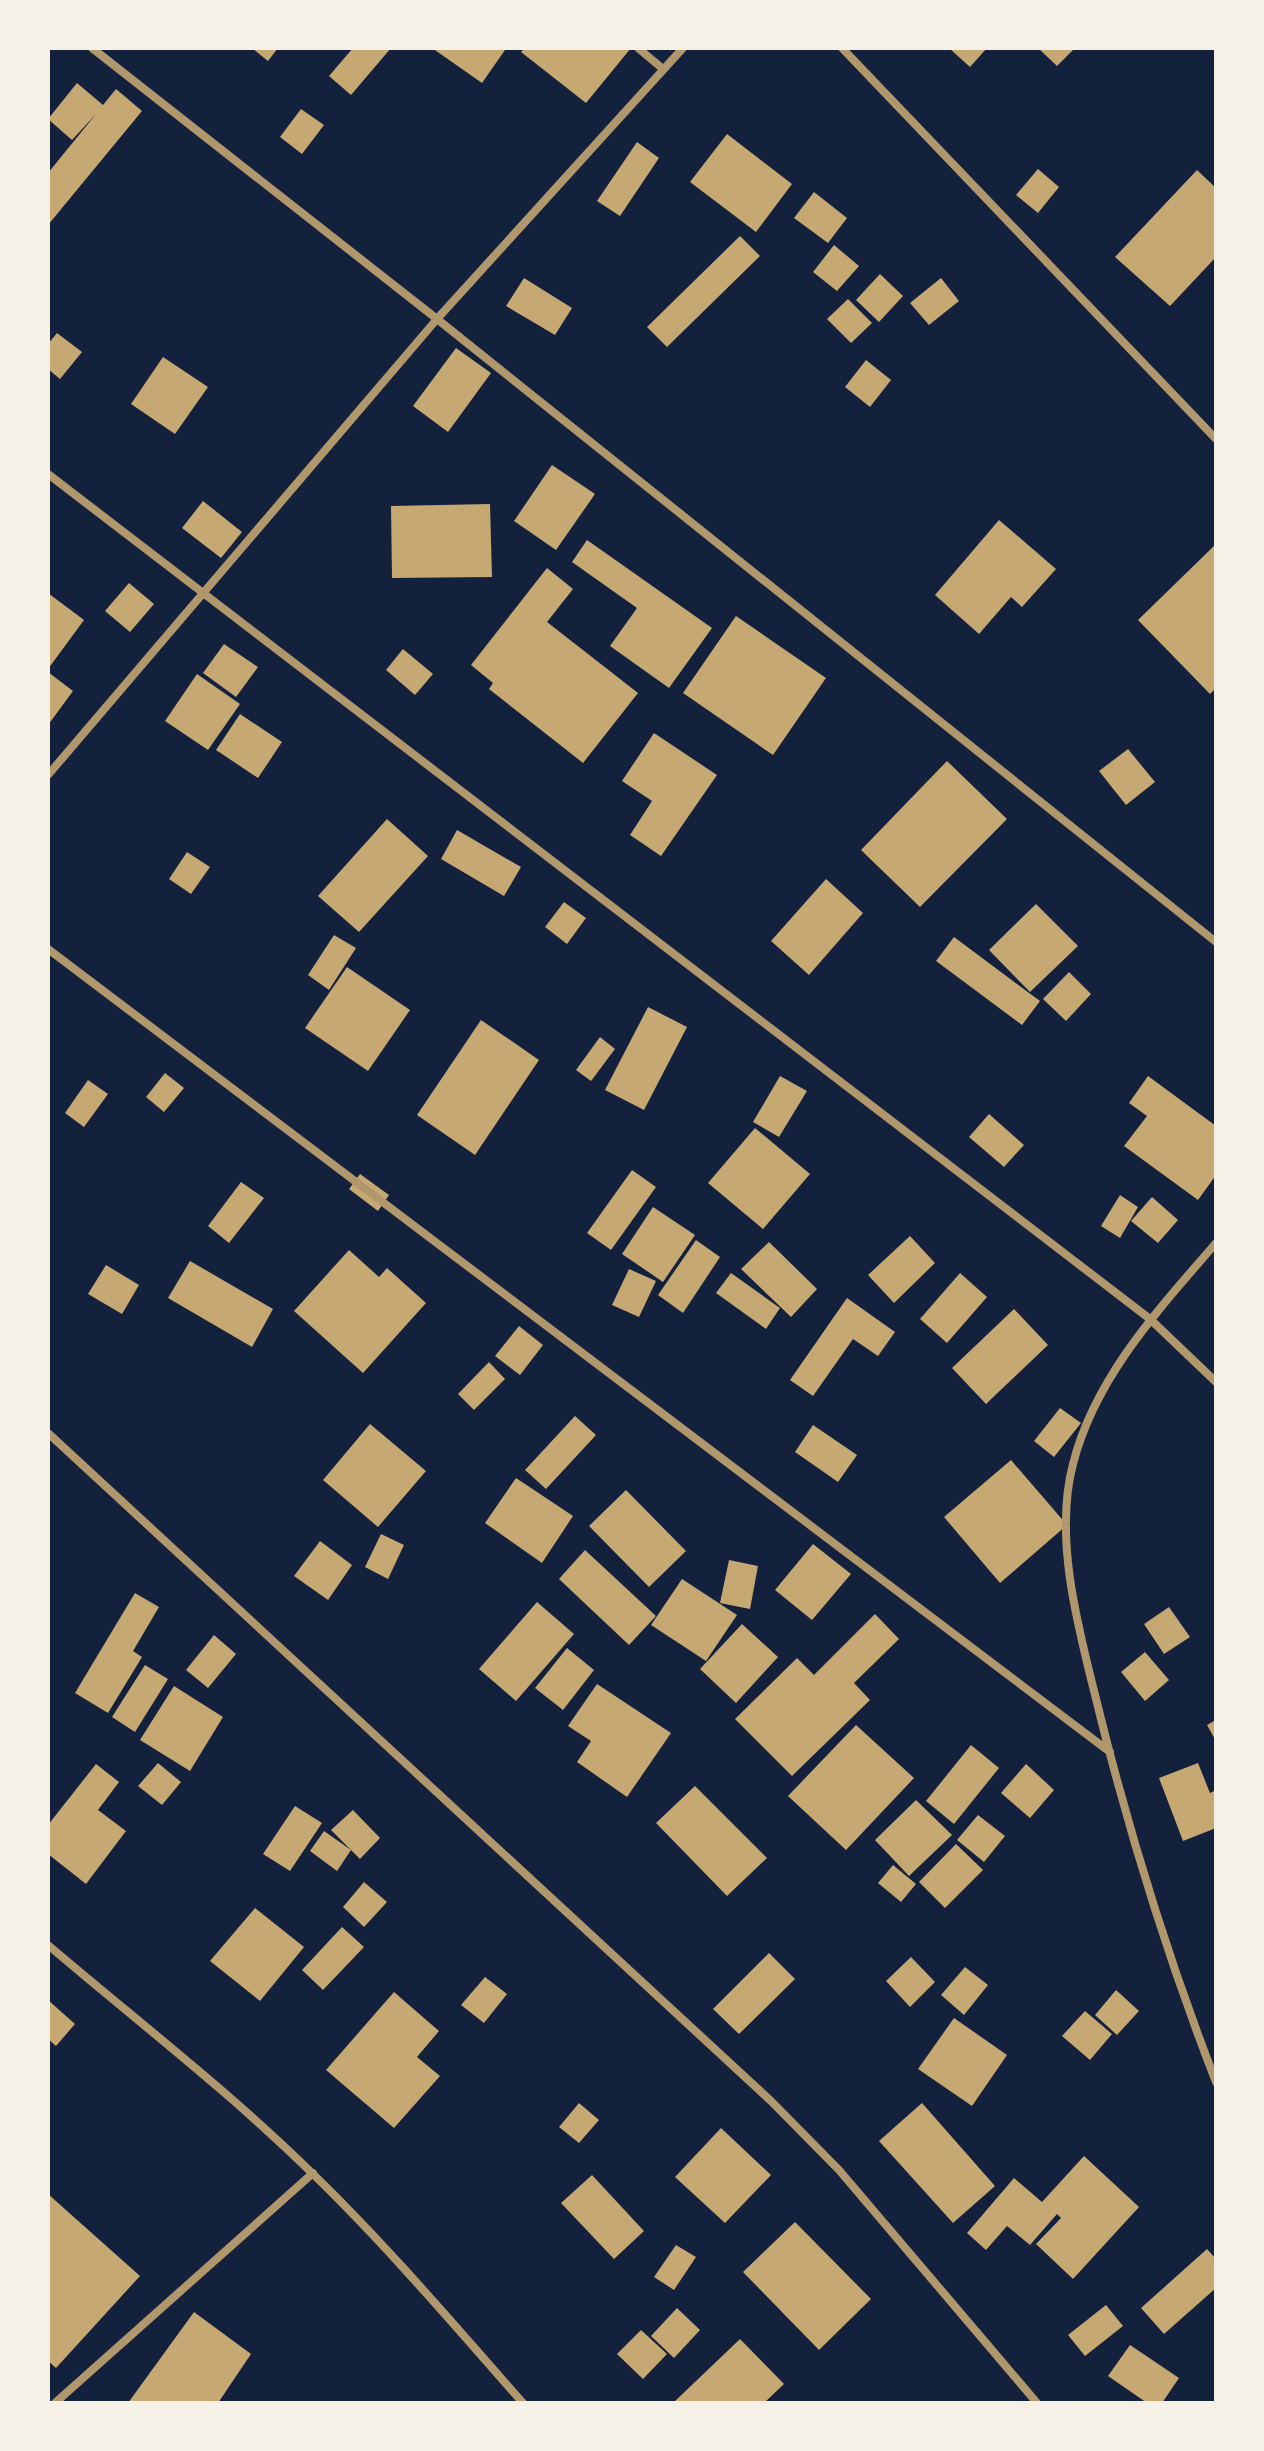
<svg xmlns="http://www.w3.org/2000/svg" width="1264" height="2451" font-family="'Asap Condensed',sans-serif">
<rect width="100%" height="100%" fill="#14213d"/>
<path fill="#c6a872" d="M 252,48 L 278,48 L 268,61 Z
M 353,48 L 391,48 L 351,95 L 329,76 Z
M 432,48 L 501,48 L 505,50 L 482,83 Z
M 525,48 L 631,48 L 586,103 L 521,52 Z
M 949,48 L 987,48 L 970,67 Z
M 1038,48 L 1075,48 L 1057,66 Z
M 77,83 L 103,105 L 116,89 L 142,111 L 48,225 L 48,173 L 96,114 L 72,140 L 48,119 Z
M 301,109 L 324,125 L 302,154 L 280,137 Z
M 727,134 L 792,184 L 756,232 L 690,182 Z
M 637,142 L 659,158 L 620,216 L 597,201 Z
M 1038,169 L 1059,187 L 1038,213 L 1016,195 Z
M 1197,170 L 1216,188 L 1216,257 L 1170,306 L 1115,257 Z
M 814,192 L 847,218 L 828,243 L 794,218 Z
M 740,236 L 760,256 L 667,347 L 647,327 Z
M 834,245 L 859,266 L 837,291 L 813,272 Z
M 880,274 L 903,296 L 879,322 L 856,300 Z
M 524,278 L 572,308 L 555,335 L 506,306 Z
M 941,278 L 959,301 L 929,325 L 910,303 Z
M 848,299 L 872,323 L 851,343 L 827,319 Z
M 57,333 L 82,352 L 60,379 L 48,369 L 48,344 Z
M 456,348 L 491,373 L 448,432 L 413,406 Z
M 163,357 L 208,387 L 175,434 L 131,404 Z
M 866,360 L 891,380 L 870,407 L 845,387 Z
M 552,465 L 595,494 L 556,550 L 514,521 Z
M 203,501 L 242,532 L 221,558 L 182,528 Z
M 490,504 L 492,577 L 392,578 L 391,506 Z
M 999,520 L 1056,569 L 1022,607 L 1011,597 L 979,634 L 935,595 Z
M 587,540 L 712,628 L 669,688 L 610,646 L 637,608 L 572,562 Z
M 1216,544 L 1216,688 L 1210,694 L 1138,620 Z
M 547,568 L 573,589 L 547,622 L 638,693 L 583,763 L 489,689 L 493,683 L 471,665 Z
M 129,583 L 154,604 L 130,632 L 105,611 Z
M 48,593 L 84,620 L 48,669 Z
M 736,616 L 826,678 L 773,755 L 683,693 Z
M 224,644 L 258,667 L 236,697 L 203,673 Z
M 403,649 L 433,674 L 415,695 L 386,670 Z
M 48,672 L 73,691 L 48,725 Z
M 197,674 L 240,704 L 208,750 L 165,721 Z
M 240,714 L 282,742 L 258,778 L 216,750 Z
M 654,733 L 717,775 L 661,856 L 630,835 L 652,801 L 622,781 Z
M 1128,749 L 1155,782 L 1126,805 L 1099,771 Z
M 947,761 L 1007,819 L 920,907 L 861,850 Z
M 387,819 L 428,856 L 359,932 L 318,896 Z
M 457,830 L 521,867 L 504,896 L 441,859 Z
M 187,852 L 210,867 L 191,894 L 169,879 Z
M 826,879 L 863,913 L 809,975 L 771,941 Z
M 564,902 L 586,918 L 567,944 L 545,927 Z
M 1036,904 L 1078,946 L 1030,992 L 989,950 Z
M 334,935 L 356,948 L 329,990 L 308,975 Z
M 954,937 L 1040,1001 L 1022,1025 L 936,961 Z
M 347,967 L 410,1010 L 368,1071 L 305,1028 Z
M 1069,972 L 1091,994 L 1066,1021 L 1043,999 Z
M 648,1007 L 687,1027 L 644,1110 L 605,1090 Z
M 481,1020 L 539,1060 L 475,1155 L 417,1115 Z
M 600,1037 L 615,1049 L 591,1081 L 576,1070 Z
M 165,1073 L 184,1088 L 164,1112 L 146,1097 Z
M 780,1076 L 807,1091 L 779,1137 L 753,1122 Z
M 1148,1076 L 1216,1126 L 1216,1175 L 1198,1200 L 1124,1146 L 1147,1116 L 1129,1103 Z
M 88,1080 L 108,1094 L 84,1127 L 65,1113 Z
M 989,1114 L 1024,1145 L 1004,1167 L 969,1137 Z
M 755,1128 L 810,1174 L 763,1229 L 708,1183 Z
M 632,1170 L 656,1187 L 611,1250 L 587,1233 Z
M 360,1174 L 389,1195 L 378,1211 L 349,1189 Z
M 241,1182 L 264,1198 L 229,1243 L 208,1226 Z
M 1120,1195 L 1138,1207 L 1120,1238 L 1101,1226 Z
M 1152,1197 L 1178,1220 L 1158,1243 L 1131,1221 Z
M 653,1207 L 695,1235 L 663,1282 L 622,1254 Z
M 910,1236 L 935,1263 L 894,1303 L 868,1275 Z
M 696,1240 L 720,1257 L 683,1313 L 658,1295 Z
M 769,1242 L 817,1289 L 791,1317 L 741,1269 Z
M 349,1250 L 379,1277 L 387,1268 L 426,1303 L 363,1373 L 294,1311 Z
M 190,1261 L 273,1309 L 252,1347 L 168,1298 Z
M 106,1265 L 139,1285 L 122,1314 L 88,1294 Z
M 629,1269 L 656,1281 L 639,1317 L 612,1305 Z
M 731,1273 L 780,1308 L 766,1329 L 716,1293 Z
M 960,1273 L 987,1297 L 947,1343 L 920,1319 Z
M 847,1298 L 895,1332 L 878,1356 L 853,1339 L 813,1396 L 790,1380 Z
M 1014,1309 L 1048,1345 L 986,1404 L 952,1368 Z
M 519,1326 L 543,1345 L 520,1375 L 495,1356 Z
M 489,1362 L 505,1379 L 474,1410 L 458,1394 Z
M 1060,1408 L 1081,1423 L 1054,1457 L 1034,1441 Z
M 575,1416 L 596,1435 L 546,1489 L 525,1470 Z
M 370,1424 L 426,1471 L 378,1527 L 323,1480 Z
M 813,1425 L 857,1455 L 838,1482 L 795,1452 Z
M 1011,1460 L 1067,1525 L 1000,1583 L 944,1517 Z
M 516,1478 L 573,1516 L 542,1563 L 485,1523 Z
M 626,1490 L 686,1551 L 649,1587 L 589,1526 Z
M 381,1534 L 404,1545 L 388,1579 L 365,1567 Z
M 320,1541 L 352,1565 L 328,1600 L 294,1576 Z
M 813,1544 L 851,1574 L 812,1620 L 775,1590 Z
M 585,1550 L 656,1616 L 629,1645 L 559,1579 Z
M 729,1560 L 758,1566 L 750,1609 L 720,1603 Z
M 682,1579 L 737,1615 L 706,1661 L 651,1625 Z
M 135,1593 L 159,1607 L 133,1651 L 142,1657 L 108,1713 L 75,1693 Z
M 537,1602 L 574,1634 L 516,1701 L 479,1669 Z
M 1169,1607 L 1190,1637 L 1164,1654 L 1144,1624 Z
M 875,1614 L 899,1639 L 854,1683 L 870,1700 L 792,1776 L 735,1719 L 797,1658 L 814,1675 Z
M 742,1624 L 778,1657 L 736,1703 L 700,1669 Z
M 214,1635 L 236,1654 L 208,1688 L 186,1670 Z
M 567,1648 L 594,1670 L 563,1710 L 535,1688 Z
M 1145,1652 L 1169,1680 L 1145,1701 L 1121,1672 Z
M 145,1665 L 168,1679 L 135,1732 L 112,1717 Z
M 597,1684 L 671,1733 L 627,1797 L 577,1762 L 591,1741 L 568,1726 Z
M 174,1686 L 223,1717 L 190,1771 L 140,1740 Z
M 1216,1720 L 1216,1741 L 1207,1725 Z
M 856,1725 L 914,1778 L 846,1850 L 788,1796 Z
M 971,1745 L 999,1768 L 954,1824 L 926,1801 Z
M 158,1763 L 181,1782 L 162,1805 L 138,1786 Z
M 1198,1763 L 1210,1793 L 1216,1790 L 1216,1828 L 1183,1841 L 1159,1778 Z
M 96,1764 L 119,1782 L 98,1810 L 126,1831 L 86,1884 L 48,1854 L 48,1825 Z
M 1026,1764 L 1054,1790 L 1030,1818 L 1001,1793 Z
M 695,1786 L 767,1858 L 727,1896 L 656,1823 Z
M 916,1800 L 952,1835 L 909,1876 L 875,1840 Z
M 295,1806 L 322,1823 L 290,1871 L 263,1854 Z
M 353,1810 L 380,1838 L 360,1859 L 331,1830 Z
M 978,1815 L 1005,1836 L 984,1862 L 957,1840 Z
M 324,1831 L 351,1850 L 337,1871 L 310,1851 Z
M 956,1844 L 983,1870 L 945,1908 L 919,1882 Z
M 893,1865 L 916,1884 L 901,1902 L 878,1883 Z
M 364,1882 L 387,1902 L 364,1927 L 343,1907 Z
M 255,1908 L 304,1947 L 260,2001 L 210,1961 Z
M 342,1927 L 364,1947 L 323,1990 L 302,1970 Z
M 769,1953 L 795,1979 L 739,2034 L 713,2009 Z
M 911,1957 L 935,1982 L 910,2007 L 886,1981 Z
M 965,1967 L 988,1985 L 964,2015 L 941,1995 Z
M 485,1977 L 507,1994 L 484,2023 L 461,2005 Z
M 1116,1990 L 1139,2011 L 1117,2035 L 1095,2015 Z
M 394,1992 L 439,2031 L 417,2057 L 440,2076 L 394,2128 L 326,2070 Z
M 48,2000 L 75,2024 L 56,2046 L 48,2039 Z
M 1085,2011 L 1112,2034 L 1090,2060 L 1062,2036 Z
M 954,2018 L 1007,2055 L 972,2106 L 918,2069 Z
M 579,2103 L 599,2120 L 579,2143 L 559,2127 Z
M 922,2103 L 995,2186 L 953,2223 L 879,2141 Z
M 721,2128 L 771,2175 L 725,2223 L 675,2177 Z
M 1084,2156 L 1139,2207 L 1073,2279 L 1036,2244 L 1061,2218 L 1057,2214 L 1030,2245 L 1007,2226 L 986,2250 L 967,2233 L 1014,2178 L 1042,2202 Z
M 592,2175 L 644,2231 L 614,2259 L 561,2203 Z
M 48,2194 L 140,2276 L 56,2368 L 48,2361 Z
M 795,2222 L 871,2299 L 819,2350 L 743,2272 Z
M 676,2245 L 696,2257 L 674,2290 L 654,2277 Z
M 1207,2249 L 1216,2259 L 1216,2288 L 1164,2334 L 1141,2308 Z
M 1106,2305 L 1123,2326 L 1085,2356 L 1068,2335 Z
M 677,2308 L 700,2330 L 674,2358 L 651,2336 Z
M 194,2312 L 251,2354 L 218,2403 L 128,2403 Z
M 641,2330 L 667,2354 L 643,2379 L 617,2354 Z
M 740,2339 L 784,2384 L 764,2403 L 673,2403 Z
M 1130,2345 L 1179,2378 L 1162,2403 L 1147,2403 L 1108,2376 Z"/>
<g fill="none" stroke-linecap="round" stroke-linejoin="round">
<path stroke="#b1986c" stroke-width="8" d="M 92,48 L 437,319 L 1216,942
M 638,48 L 663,69
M 842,48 L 1216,439
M 48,474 L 1150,1319 L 1216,1382
M 48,775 L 437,319 L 683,48
M 48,949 L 1110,1752
M 1216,1243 C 1159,1309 1095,1377 1073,1464 C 1052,1543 1082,1641 1101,1719 C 1132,1842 1170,1964 1216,2082
M 48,1433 L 771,2101 L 839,2170 L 1037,2403
M 48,1945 C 137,2021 231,2093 314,2175 C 388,2247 455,2326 523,2403
M 55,2403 L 313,2173"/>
</g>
<rect width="1264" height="2451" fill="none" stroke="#f6f1e7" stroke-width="100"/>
</svg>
